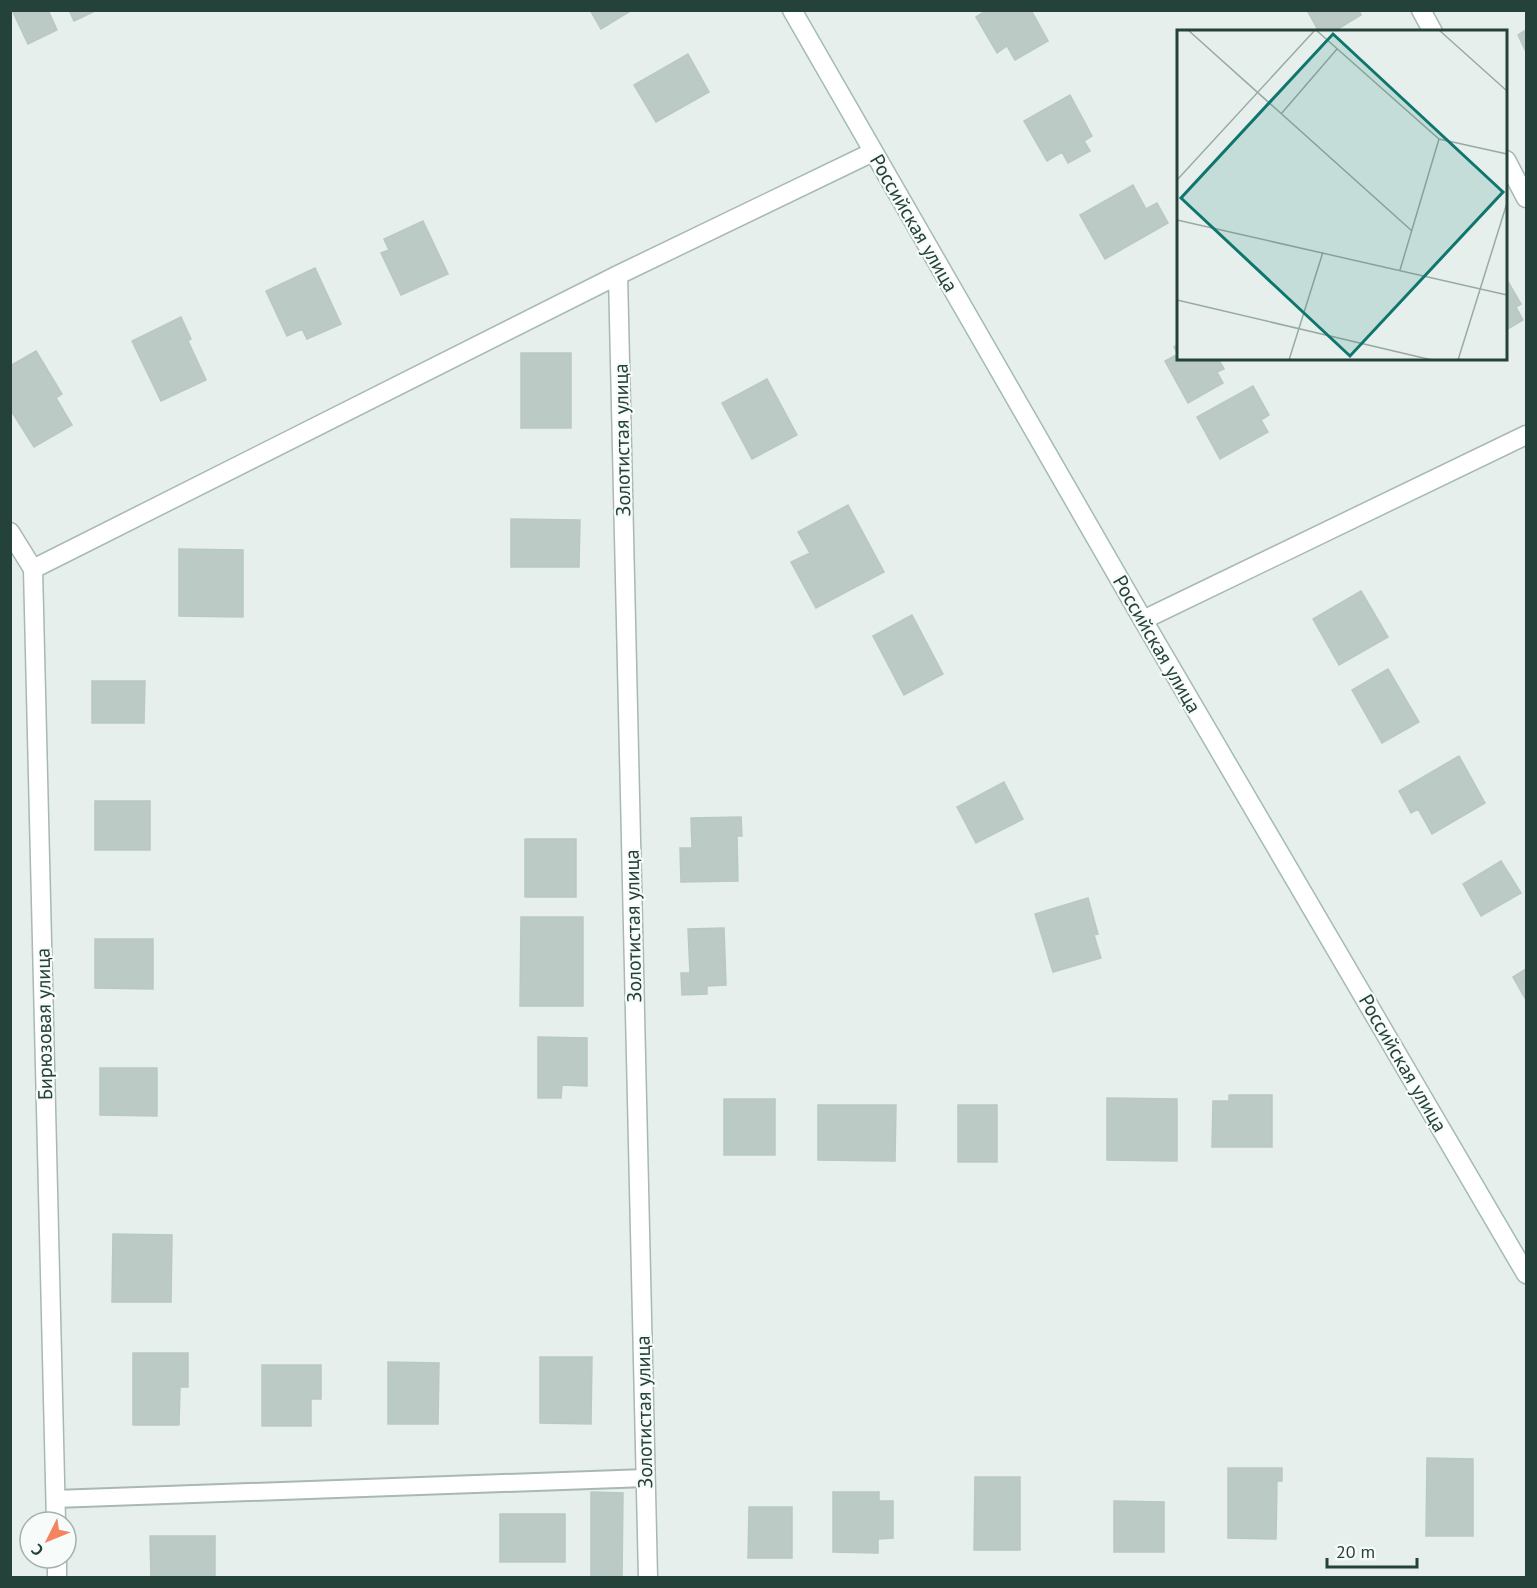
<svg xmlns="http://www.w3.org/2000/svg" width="1537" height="1588" font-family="'PT Sans',sans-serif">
<rect width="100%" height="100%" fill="#e6efeb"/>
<path fill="#bbcac4" stroke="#b8c9c2" stroke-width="1.5" d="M 12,10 L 48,10 L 57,30 L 28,44 Z
M 69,10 L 97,10 L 74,21 Z
M 590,10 L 632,10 L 601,29 Z
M 987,10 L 1031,10 L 1048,41 L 1015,60 L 1007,46 L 997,53 L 976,17 Z
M 1307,10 L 1359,10 L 1361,15 L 1333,32 L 1319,32 Z
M 1526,30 L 1526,52 L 1518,35 Z
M 688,54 L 709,92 L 656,122 L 634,85 Z
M 1070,95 L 1092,136 L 1084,141 L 1090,151 L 1068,163 L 1062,152 L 1047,161 L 1024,121 Z
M 1133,185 L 1146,209 L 1157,203 L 1168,223 L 1105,259 L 1080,215 Z
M 423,221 L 448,274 L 401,295 L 381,253 L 389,250 L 384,239 Z
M 315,268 L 341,324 L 307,339 L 302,329 L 287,336 L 266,291 Z
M 1506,278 L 1521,304 L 1516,307 L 1523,320 L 1506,330 Z
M 181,317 L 191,339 L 188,341 L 206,380 L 161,401 L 132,341 Z
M 1178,344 L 1178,358 L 1218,358 L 1224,369 L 1217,372 L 1223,383 L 1188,403 L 1165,361 L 1178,354 L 1174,347 Z
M 36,351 L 62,394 L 56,398 L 72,425 L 34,447 L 10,409 L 10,366 Z
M 521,353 L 571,353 L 571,428 L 521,428 Z
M 767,379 L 797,435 L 752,459 L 722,403 Z
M 1253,386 L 1269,415 L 1261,420 L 1268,432 L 1220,459 L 1197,417 Z
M 848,505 L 884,572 L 816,608 L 791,562 L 810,553 L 798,532 Z
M 511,519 L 580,520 L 579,567 L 511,567 Z
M 179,549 L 243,550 L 243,617 L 179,616 Z
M 1361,591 L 1388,637 L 1339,665 L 1313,619 Z
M 912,615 L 943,674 L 904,695 L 873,636 Z
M 1388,669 L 1419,722 L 1382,743 L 1352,690 Z
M 92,681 L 145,681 L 144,723 L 92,723 Z
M 1459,756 L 1485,803 L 1432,834 L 1418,809 L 1411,813 L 1399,791 Z
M 1004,782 L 1023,819 L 976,843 L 957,807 Z
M 95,801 L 150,801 L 150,850 L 95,850 Z
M 741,817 L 742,836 L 737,836 L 738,881 L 681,882 L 680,848 L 692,848 L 691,818 Z
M 525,839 L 576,839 L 576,897 L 525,897 Z
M 1501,861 L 1521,893 L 1481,916 L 1463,884 Z
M 1088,898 L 1098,934 L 1094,935 L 1101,958 L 1053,972 L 1035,914 Z
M 521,917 L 583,917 L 583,1006 L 520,1006 Z
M 724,928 L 726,985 L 707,986 L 707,994 L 682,995 L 681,973 L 690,973 L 688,929 Z
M 95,939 L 153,939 L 153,989 L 95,988 Z
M 1526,969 L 1526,1000 L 1513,977 Z
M 538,1037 L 587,1038 L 587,1086 L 562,1085 L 561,1098 L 538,1098 Z
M 100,1068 L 157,1068 L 157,1116 L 100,1115 Z
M 1229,1095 L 1272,1095 L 1272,1147 L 1212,1147 L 1213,1101 L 1229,1101 Z
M 1107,1098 L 1177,1099 L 1177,1161 L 1107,1160 Z
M 724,1099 L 775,1099 L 775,1155 L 724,1155 Z
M 818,1105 L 896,1105 L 895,1161 L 818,1160 Z
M 958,1105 L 997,1105 L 997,1162 L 958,1162 Z
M 113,1234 L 172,1235 L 171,1302 L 112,1302 Z
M 133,1353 L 188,1353 L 188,1387 L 180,1387 L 179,1425 L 133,1425 Z
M 540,1357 L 592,1357 L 591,1424 L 540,1423 Z
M 388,1362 L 439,1363 L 438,1424 L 388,1424 Z
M 262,1365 L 321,1365 L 321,1399 L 311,1399 L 311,1426 L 262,1426 Z
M 1427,1458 L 1473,1459 L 1473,1536 L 1426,1536 Z
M 1228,1468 L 1282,1468 L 1282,1481 L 1277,1481 L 1276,1539 L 1228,1538 Z
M 975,1477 L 1020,1477 L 1020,1550 L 974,1550 Z
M 591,1492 L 623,1493 L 622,1578 L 591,1578 Z
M 833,1492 L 879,1492 L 879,1501 L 893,1501 L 893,1538 L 878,1539 L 878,1553 L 833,1552 Z
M 1114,1501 L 1164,1502 L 1164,1552 L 1114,1552 Z
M 749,1507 L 792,1507 L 792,1558 L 748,1558 Z
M 500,1514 L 565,1514 L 565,1562 L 500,1562 Z
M 150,1536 L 215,1536 L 215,1578 L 151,1578 Z"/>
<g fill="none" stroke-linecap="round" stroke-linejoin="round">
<defs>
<path id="service" d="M 55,1499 L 646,1478"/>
<path id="minor" d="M 1421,10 L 1433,32
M 1506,160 L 1526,198
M 618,275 L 648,1578
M 10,532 L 33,569 L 56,1522
M 33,569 L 618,275 L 873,152
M 1143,620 L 1526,435
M 57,1558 L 57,1578"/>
<path id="secondary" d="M 792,10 L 1143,620 L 1526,1274"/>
</defs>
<use href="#service" stroke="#a8b8b2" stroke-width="20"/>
<use href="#minor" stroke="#a8b8b2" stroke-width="21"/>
<use href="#secondary" stroke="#a4bbb3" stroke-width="21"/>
<use href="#service" stroke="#fff" stroke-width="16"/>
<use href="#minor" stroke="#fff" stroke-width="18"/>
<use href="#secondary" stroke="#fff" stroke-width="18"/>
</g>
<g text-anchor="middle" stroke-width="4.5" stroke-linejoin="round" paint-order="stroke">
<g font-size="20" fill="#24423a" stroke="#f7fbf9">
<text transform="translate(914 223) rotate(60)" y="7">Российская улица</text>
<text transform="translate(622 440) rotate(-91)" y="7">Золотистая улица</text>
<text transform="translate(1157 644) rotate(60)" y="7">Российская улица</text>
<text transform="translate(633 926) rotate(-91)" y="7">Золотистая улица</text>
<text transform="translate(44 1024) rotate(-91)" y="7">Бирюзовая улица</text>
<text transform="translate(1403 1063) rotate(60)" y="7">Российская улица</text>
<text transform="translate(644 1412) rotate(-91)" y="7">Золотистая улица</text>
</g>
</g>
<g transform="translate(1177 30)">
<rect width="330" height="330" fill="#e6efeb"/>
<path fill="none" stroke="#98aaa4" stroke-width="1.5" d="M 11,0 L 235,201M 139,0 L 262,109 L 330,124M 262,0 L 330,61M 104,84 L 160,19M 0,150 L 138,0M 0,190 L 330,265M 223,240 L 262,109M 0,270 L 255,330M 112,330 L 146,222M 281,330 L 330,173"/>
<path fill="#0f766e" fill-opacity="0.15" stroke="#0f766e" stroke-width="3" d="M 156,4 L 326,162 L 173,326 L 4,168 Z"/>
<rect width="330" height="330" fill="none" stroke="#24423a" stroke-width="3"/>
</g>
<rect width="1537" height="1588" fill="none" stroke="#24423a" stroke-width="24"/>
<g transform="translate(48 1540) rotate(227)"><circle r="28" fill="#f7fbf9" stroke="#a3b1ad" stroke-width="1.5"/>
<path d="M0-4.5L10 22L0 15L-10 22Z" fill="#f4845f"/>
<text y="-9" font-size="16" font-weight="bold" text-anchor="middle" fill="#24423a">С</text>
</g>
<path d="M1327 1558v9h90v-9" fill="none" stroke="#24423a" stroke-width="3"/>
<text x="1336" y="1558" font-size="18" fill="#24423a" stroke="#f7fbf9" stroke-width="4.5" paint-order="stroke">20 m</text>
</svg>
